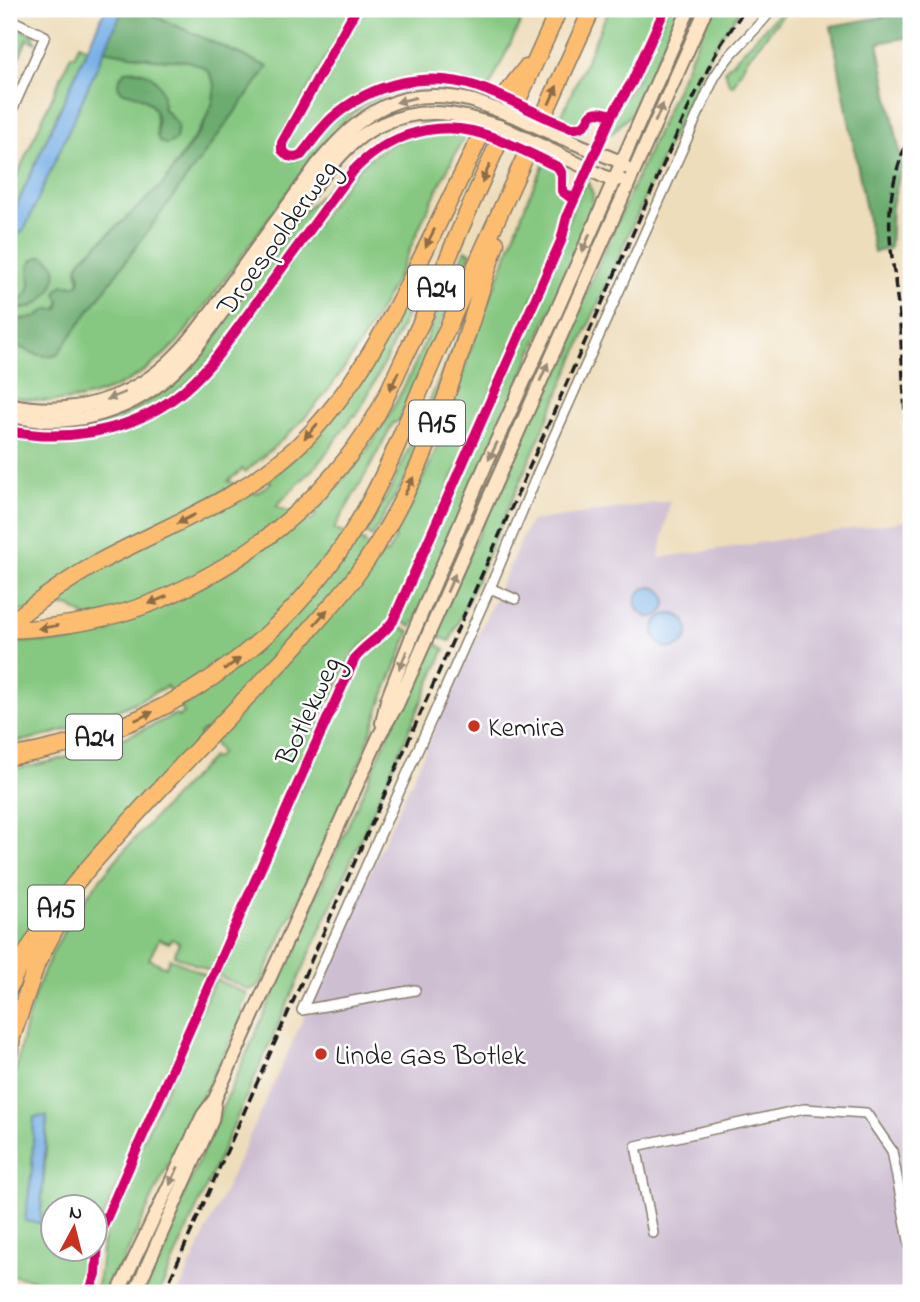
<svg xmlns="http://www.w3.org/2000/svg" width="920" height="1302" font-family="'Indie Flower',sans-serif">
<rect width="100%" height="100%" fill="#fff"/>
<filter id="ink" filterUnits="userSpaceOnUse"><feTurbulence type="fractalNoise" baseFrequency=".0143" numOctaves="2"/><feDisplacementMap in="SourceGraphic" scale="14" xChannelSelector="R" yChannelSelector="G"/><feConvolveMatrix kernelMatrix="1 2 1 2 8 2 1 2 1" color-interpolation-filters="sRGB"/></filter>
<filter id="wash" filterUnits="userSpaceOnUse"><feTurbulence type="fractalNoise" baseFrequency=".00686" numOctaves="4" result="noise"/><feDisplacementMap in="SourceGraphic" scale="28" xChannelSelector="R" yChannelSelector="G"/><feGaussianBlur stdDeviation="1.57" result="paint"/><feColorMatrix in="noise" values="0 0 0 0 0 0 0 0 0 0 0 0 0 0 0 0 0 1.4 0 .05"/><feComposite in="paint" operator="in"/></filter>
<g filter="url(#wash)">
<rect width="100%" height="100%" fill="#edb"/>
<path fill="#cebed1" d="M 911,166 L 911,302 L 901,258 L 904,190 Z
M 670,501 L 659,558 L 911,520 L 911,1293 L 178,1293 L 530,521 Z"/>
<path fill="#86c881" stroke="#51724e" stroke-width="2" fill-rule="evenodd" d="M 144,9 L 305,9 L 304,12 L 307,9 L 353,9 L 280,140 C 278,155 287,164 301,158 C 312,146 321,132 332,121 C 372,84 427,75 478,90 L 476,96 L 437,91 L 437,88 C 411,88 388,91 365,105 C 329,128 306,167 281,201 C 247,248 215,295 179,340 C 133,389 77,412 9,396 L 9,342 L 38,355 L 268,67 L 145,12 Z
M 359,9 L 527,9 L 489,88 C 475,84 462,80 447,78 C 381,71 337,102 300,153 L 296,155 L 290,155 L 285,149 L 285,142 Z
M 609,9 L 662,9 L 629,82 L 611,110 C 580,101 593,121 578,124 C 572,126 565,121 560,119 Z
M 667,9 L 680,9 L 630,117 L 628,117 L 613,132 L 605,136 L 619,105 L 634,83 Z
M 712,9 L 741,9 L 720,38 L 708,58 L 667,147 L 450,641 L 433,635 Z
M 783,9 L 788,9 L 747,59 L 733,86 L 729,84 L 725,70 Z
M 9,23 L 33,35 L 36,43 L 27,39 L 9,81 Z
M 79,44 L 87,48 L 13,214 L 9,219 L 9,175 L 16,178 L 71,55 L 74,56 Z
M 104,50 C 120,53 136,56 152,58 C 169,61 189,57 204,67 C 235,88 195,136 181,156 C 174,166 169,178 160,187 C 135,214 103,235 79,263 L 77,270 L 80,281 L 76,286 L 66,285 L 59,298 L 60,302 L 58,309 L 48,309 L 36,317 L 9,321 L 9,295 L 10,294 C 13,279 20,268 14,254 L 9,251 L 9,238 L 14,237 L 25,228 ZM 134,70 C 152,72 164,90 163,108 L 178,125 L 157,136 L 155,109 L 143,97 L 122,91 Z
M 441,122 L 463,124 L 461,127 C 420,123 383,137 354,166 L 218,351 C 166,416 91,446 9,428 L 9,423 C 82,439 148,417 196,358 L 299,216 L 321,195 L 346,164 L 358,153 L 381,138 L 403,130 L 420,126 L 420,124 Z
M 443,131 L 451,131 L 451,133 L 465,135 C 450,165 434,195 420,226 C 397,281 365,342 329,389 C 305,421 275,447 245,472 L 242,469 L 240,472 L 228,481 L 257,493 L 271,482 L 269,480 L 271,477 L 300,452 L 415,284 L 419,287 C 400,331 380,374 356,416 L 354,415 L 318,464 L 276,506 L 311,521 L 316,515 L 314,512 C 338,487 360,461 379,432 C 414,375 437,311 465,250 L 471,253 L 399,421 L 393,423 L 371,465 L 334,529 L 365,542 L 364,544 L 387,554 L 395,539 L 393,537 L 417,492 L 441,438 L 481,319 L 501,271 L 528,198 L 544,164 C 567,169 557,176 559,192 L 570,203 L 565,214 L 560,237 L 388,623 C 377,638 359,644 349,661 L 212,972 L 174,955 L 179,943 L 172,939 L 169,943 L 159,939 L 149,959 L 166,967 L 170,958 L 210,977 L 107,1209 L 96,1235 L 94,1249 L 94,1208 L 52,1208 L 52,1250 L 94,1250 L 92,1271 L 86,1288 L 83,1290 L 9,1275 C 9,1241 9,1207 9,1173 C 9,1157 8,1141 9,1125 C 14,1068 25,1011 49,960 C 86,881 154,819 212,757 L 215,759 L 221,753 L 204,730 L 199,735 L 201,737 L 9,977 L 9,770 C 68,761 123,741 176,714 L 178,717 L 184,713 L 167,686 C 117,713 65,735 9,743 L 9,642 L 68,642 L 109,632 L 69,606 L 45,610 L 9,612 L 9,433 C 88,449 164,424 217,361 L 349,179 C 373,149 404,134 443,131 ZM 34,1117 L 47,1117 L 46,1152 L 40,1223 L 26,1221 L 32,1170 Z
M 586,179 L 593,194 L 591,218 L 412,627 L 396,618 L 561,248 L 570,215 Z
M 465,321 L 421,450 L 372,537 L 366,533 L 392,486 Z
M 394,625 L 410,631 L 383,697 L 363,755 L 259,986 L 249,990 L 217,975 L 355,664 L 362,654 L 380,640 Z
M 430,641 L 445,649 L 159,1293 L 140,1293 Z
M 215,979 L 247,994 L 247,996 L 240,1010 L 245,1013 L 174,1151 L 109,1292 L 108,1293 L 94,1293 C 104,1270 99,1245 107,1221 Z"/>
<path fill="#6cac6f" stroke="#446446" stroke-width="2" d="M 123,9 L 144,9 L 145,12 L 268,67 L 57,355 C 42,360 23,348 9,342 L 9,321 L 36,317 L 48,309 L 58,309 L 60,302 L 56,294 L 58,289 L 63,285 L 76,286 L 79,284 L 80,277 L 77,267 L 81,260 L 163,184 L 202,128 L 213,102 L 214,93 L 215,85 L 209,72 L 203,67 L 196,64 L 188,61 L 153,59 L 104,50 Z
M 911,12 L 911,37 L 878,43 L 902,164 L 892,206 L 890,249 L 874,252 L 831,26 Z
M 125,71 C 151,68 165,83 163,108 L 178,125 L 176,139 C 170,144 164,147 158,139 C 156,129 160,115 152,106 C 146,97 137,95 127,93 C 125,92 123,92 122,91 C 114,86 120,76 125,71 Z
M 43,256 C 48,259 54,262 55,268 C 60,288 37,311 18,309 L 16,307 C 18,297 26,299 29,289 C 34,275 19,261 43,256 Z"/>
<path fill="#74aee5" stroke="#486580" stroke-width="2" d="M 105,9 L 123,9 L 25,228 L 22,232 L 9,238 L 9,219 L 13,214 Z
M636 602a15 15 0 1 1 30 0a15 15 0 1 1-30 0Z
M654 631a17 17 0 1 1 34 0a17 17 0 1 1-34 0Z
M 47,1116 L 40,1223 L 25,1221 L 32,1170 L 34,1117 Z"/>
</g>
<g filter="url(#ink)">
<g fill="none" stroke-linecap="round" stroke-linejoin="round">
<defs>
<path id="minor" d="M 9,19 L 45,36 L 9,117
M 490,588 L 515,599
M 302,1010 L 490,588 L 540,468 L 714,78 C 730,50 754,34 772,9
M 302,1010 L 415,990
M 653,1233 L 636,1146 L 804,1109 L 866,1113 L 892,1151 L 911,1251"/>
<path id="secondary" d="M 560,137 L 621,162 L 625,167
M 554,152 L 613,181 L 620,179
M 9,404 C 70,418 133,400 176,355 C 199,332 216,304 235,278 C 262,240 290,203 317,165 C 362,111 400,84 473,101
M 9,415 C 64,430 125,415 168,377 C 190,358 208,332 225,308 C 254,267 282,226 313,188 C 332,165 351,139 378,126 C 406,112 437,110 466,117
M 382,723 L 387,700 L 414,631 L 486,464 L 556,312 L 689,9
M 118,1293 L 203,1115 L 215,1099 L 380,734 L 397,705 L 706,9
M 135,1293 L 212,1120 L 215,1100"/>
<path id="motorway" d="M 9,624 C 38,601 69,579 101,561 C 172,523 250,496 308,436 C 376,365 417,264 461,177 C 472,155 481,131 494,111 C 504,96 515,82 526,68
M 9,630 C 57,628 109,620 154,602 C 244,565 323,503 374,419 C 385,401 393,381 402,362 C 411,343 421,324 429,305 C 438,285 445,265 453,246 C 487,166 524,88 559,9
M 9,757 C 160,733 286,647 363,514 C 395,458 416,396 444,336 C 494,227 543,118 592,9
M 9,988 C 37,923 86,869 133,818 C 171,776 210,736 249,695 C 274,670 298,644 321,617 C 331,606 342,594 352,581 C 427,482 458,360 496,243
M 9,1055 L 12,1037 L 37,963 L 63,914"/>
</defs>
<use href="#minor" stroke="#857c6c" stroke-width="12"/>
<use href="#secondary" stroke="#857c6c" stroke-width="16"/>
<use href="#motorway" stroke="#857c6c" stroke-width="19"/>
<use href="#minor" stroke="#fff" stroke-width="9"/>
<use href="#secondary" stroke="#fee5c5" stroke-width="12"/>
<use href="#motorway" stroke="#fcbd6f" stroke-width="16"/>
<path stroke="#1c1c1c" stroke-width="3.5" stroke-dasharray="10 5" stroke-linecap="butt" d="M 895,280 L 900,323 L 911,522
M 897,289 C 886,230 885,189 911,133
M 164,1293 L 687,111 L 719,47 L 745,9"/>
<defs>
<path id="secondary-bridge" d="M 473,101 L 517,117 L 560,137
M 466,117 L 499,126 L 554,152"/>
</defs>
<use href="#secondary-bridge" stroke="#857c6c" stroke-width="16" stroke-linecap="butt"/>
<use href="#secondary-bridge" stroke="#fee5c5" stroke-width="12"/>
<defs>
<path id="cycleway" d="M 356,9 L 282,143 L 282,150 L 288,156 L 295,157 L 301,155 C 311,143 320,129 332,118 C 371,83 427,70 478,87 C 510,98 539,116 571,128 C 599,129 578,104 612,115
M 9,431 C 61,442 122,433 167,403 C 187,390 203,373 218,355 L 353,171 C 383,139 428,121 472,131 C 501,138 531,154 558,167 L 562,174 L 562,191 L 574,200
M 89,1293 L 96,1274 L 98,1242 L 102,1228 L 308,761 L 355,658 C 366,644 383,636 393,621 L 561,241 L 568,213 L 574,200 L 612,115 L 632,82 L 665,9"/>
</defs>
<use href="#cycleway" stroke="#fff" stroke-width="15"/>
<use href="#cycleway" stroke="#d6006c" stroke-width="10"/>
</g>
<defs><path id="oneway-solid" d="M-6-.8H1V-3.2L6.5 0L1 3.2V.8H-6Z" transform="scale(1.75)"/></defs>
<g fill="#8c6c46">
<use href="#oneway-solid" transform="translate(553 95) rotate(-66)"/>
<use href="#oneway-solid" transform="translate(486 173) rotate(114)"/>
<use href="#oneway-solid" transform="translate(430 238) rotate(117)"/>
<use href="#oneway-solid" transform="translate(394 381) rotate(115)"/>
<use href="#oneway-solid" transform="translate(311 431) rotate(132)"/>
<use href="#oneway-solid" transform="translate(409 486) rotate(-63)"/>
<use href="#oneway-solid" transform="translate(186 519) rotate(153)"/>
<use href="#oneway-solid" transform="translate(158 600) rotate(157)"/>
<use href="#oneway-solid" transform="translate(321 617) rotate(-49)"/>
<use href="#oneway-solid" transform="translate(48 627) rotate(171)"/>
<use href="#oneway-solid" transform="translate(232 664) rotate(-35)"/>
<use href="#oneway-solid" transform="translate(144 716) rotate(-25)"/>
</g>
<g fill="#988b79">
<use href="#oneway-solid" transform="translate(406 100) rotate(166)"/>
<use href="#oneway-solid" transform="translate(659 113) rotate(-66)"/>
<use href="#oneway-solid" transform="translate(586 243) rotate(113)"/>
<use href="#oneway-solid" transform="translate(544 372) rotate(-66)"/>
<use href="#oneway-solid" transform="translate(116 396) rotate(158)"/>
<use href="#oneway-solid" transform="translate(493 451) rotate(116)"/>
<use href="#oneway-solid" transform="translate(451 583) rotate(-66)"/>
<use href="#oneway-solid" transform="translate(403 660) rotate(112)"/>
<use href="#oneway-solid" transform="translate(174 1176) rotate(115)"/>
</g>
</g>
<g fill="#c8321e" stroke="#fff" stroke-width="2.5">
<circle cx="474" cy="726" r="7"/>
<circle cx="321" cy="1054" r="7"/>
</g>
<g text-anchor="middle" stroke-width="5" stroke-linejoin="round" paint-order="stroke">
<g fill="#fff" stroke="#606060" stroke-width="2">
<rect x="408" y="265.5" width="56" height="45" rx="5"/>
<rect x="409" y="400.5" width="56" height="45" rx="5"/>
<rect x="66" y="714.5" width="56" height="45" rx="5"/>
<rect x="28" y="885.5" width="56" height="45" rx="5"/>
</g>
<g font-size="26" font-weight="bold" fill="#1c1c1c">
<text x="436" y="297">A24</text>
<text x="437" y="432">A15</text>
<text x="94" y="746">A24</text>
<text x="56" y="917">A15</text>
</g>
<g font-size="28" fill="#1c1c1c" stroke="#fff">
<text transform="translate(276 237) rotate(-54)" y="10">Droespolderweg</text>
<text transform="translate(307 710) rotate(-65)" y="10">Botlekweg</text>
</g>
<g font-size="28" fill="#1c1c1c" stroke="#fff" text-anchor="start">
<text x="488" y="736">Kemira</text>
<text x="335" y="1064">Linde Gas Botlek</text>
</g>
</g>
<rect width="920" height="1302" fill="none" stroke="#fff" stroke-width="35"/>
<g transform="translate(74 1228) rotate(7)"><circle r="33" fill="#ffffff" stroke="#a4a4a4" stroke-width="2"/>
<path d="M0-5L12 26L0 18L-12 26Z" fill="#c8321e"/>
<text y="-10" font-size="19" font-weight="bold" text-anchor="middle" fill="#1c1c1c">N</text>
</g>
</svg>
